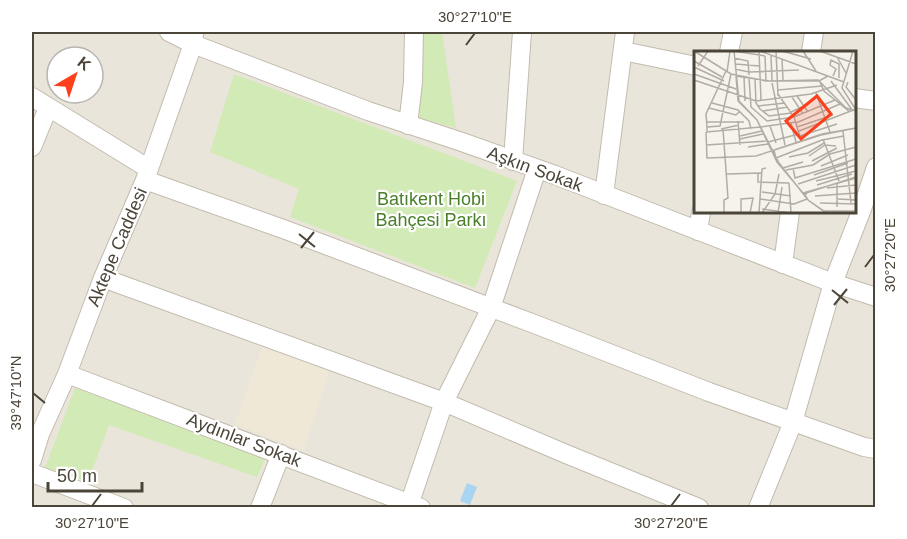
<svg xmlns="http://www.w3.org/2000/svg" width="907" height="539" font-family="Helvetica,sans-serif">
<rect width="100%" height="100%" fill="#f6f3ec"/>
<path fill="#eae5da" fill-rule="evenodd" d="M 32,32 L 875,32 L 875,507 L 32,507 ZM 696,52 L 854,52 L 854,212 L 696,212 ZM 57,57 L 93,57 L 93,93 L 57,93 Z"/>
<path fill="#efe8d6" d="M 262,347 L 329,370 L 304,450 L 235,425 Z"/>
<path fill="#d2eab5" d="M 422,32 L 442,32 L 456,128 L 419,118 Z
M 234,74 L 517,181 L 475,288 L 290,217 L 299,189 L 210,152 Z
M 75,388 L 266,457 L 257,477 L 109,425 L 88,482 L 45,468 Z"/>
<path fill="#a9d4f2" d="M 467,483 L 477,487 L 470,505 L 460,501 Z"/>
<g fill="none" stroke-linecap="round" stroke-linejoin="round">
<defs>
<path id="minor" d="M 169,32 L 193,44 L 368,111 L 462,142 L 555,175 L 833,283 L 876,297
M 623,51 L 696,66
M 729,52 L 733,32
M 811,52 L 814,32
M 32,97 L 149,169
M 854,98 L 876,101
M 408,125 L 413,82 L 414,32
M 32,147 L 48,108
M 513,161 L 522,32
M 145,180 L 286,230 L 537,325 L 709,392 L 864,447 L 876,449
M 604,195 L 625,32
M 698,231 L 701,212
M 783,264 L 790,212
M 103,278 L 444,402 L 566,454 L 699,508
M 67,374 L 421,508
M 32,460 L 40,434 L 67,374 L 103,278 L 145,180 L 193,44 L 194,34
M 32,473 L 124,508
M 260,508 L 281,454
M 408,508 L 444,402 L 491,308 L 537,169
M 758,508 L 793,422 L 833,283 L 862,209 L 876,167"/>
</defs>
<use href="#minor" stroke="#c2bbae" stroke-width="20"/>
<use href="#minor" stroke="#fff" stroke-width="18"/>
</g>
<path fill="none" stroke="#4b4439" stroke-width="2" d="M 466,45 L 475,33M 299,234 L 315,247M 301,248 L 314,232M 865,267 L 874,255M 832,290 L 848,303M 834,305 L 847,289M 33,393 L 45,403M 92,506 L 101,494M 671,506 L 680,494"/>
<g text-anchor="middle" stroke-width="4.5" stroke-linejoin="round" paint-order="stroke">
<g font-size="18" fill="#4b4439" stroke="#fff">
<text transform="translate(535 169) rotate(20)" y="6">Aşkın Sokak</text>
<text transform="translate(117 247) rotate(-67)" y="6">Aktepe Caddesi</text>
<text transform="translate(244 440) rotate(21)" y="6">Aydınlar Sokak</text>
</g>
<g font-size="18" fill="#4a7f2a" stroke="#fff">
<text x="431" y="205">Batıkent Hobi<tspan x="431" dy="21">Bahçesi Parkı</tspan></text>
</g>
</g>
<g transform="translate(694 51)">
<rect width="162" height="162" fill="#f6f3ec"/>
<path fill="none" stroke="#b2ada4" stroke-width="1.5" d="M 0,0 L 37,23 L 72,30 L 125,30 L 134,25M 40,0 L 71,5M 40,0 L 45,50 L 63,69 L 85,112 L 114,149 L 133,162M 65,0 L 67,49M 66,0 L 150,31M 82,0 L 84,45M 88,0 L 117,8M 109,0 L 122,20M 126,0 L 162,13M 159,0 L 148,37 L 162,59M 77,4 L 78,30M 71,5 L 72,30M 143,6 L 152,22M 40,7 L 54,10 L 55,24M 88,8 L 89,29M 0,10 L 28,26M 41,13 L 66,15M 4,15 L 14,0M 0,16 L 30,30M 41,18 L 55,21 L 105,19M 33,21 L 36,0M 0,23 L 42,38M 37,23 L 26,75 L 13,76 L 13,81 L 66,76M 139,25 L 142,18 L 136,14 L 137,9 L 145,13 L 145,27M 50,26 L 51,50M 55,27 L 57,56 L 73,70 L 100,66 L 141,49M 61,28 L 62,52 L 66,58 L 75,65 L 97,62M 0,29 L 62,50 L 117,43 L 143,34M 125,29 L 130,40 L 156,61M 137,30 L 159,60M 154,31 L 152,36 L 162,49M 78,32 L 91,94M 84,39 L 128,35M 122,42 L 136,81M 84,43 L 100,66 L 107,89M 103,45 L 114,61M 98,46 L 109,63M 18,52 L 44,59 L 55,70 L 57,78M 64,55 L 91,52M 15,57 L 42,64 L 46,60M 69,60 L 94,56M 162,60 L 152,57 L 124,29 L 75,30 L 42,25 L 44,50 L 63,69 L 83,111 L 109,142 L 162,127M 97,61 L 114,53M 44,70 L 46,94M 13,71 L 50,71M 97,72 L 102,91M 102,72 L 146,53M 76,75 L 82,92M 13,76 L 12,63 L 32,20M 67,76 L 102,71M 103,76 L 139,64M 27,78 L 45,74M 29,78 L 34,147 L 30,149 L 30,162M 105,80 L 162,58M 149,80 L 157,152M 12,81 L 13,107 L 62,105 L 127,84 L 162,77M 46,85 L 68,80M 106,85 L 143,73M 46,88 L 69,83M 129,88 L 145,130M 74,91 L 105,83M 12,94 L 72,90M 54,96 L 74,93M 115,105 L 131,94 L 142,95M 95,106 L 114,102 L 130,92M 82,107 L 128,89 L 150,85M 82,108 L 80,99 L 128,83 L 162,77M 118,110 L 143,97M 127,115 L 154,104M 89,117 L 109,111M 99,117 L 101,127 L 162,108M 92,119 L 119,114 L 136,103 L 162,96M 64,122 L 64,131 L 95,132M 33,123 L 67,122M 120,124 L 154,112M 122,130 L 162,120M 95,132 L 97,162M 143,132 L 143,156M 104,133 L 162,114M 123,134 L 158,123M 133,137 L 162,134M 68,141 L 97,145M 114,141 L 111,144 L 114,149 L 132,162M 109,143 L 162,126M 121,145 L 162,142M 66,148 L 100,153 L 113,148M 144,148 L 162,149M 126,152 L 162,153M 68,158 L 97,162M 130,160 L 162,160M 47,162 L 47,148 L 59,147 L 56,162M 65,162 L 68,118 L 72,117M 68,162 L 81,143 L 85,123M 84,162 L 88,136"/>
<path fill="#fc3f1d" fill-opacity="0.15" stroke="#fc3f1d" stroke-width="3" d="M 123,45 L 137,63 L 107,88 L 92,70 Z"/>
<rect width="162" height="162" fill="none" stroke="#4b4439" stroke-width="3"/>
</g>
<rect width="907" height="539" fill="none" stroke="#ffffff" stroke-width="66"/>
<g transform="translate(75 75) rotate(39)"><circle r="28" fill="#ffffff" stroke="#b7b4b0" stroke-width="1.5"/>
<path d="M0-4.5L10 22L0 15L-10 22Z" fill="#fc3f1d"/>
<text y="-9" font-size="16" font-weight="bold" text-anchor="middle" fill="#4b4439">K</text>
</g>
<path d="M48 482v9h94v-9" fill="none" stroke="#4b4439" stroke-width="3"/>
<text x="57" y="482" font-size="18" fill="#4b4439" stroke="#ffffff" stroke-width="4.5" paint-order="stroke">50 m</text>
<rect x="33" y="33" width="841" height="473" fill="none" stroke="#4b4439" stroke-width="2"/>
<g font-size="15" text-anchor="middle" fill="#4b4439">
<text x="475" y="22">30°27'10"E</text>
<text transform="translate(890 255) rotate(-90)" y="5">30°27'20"E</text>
<text transform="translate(16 393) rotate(-90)" y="5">39°47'10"N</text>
<text x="92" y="528">30°27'10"E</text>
<text x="671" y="528">30°27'20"E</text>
</g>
</svg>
